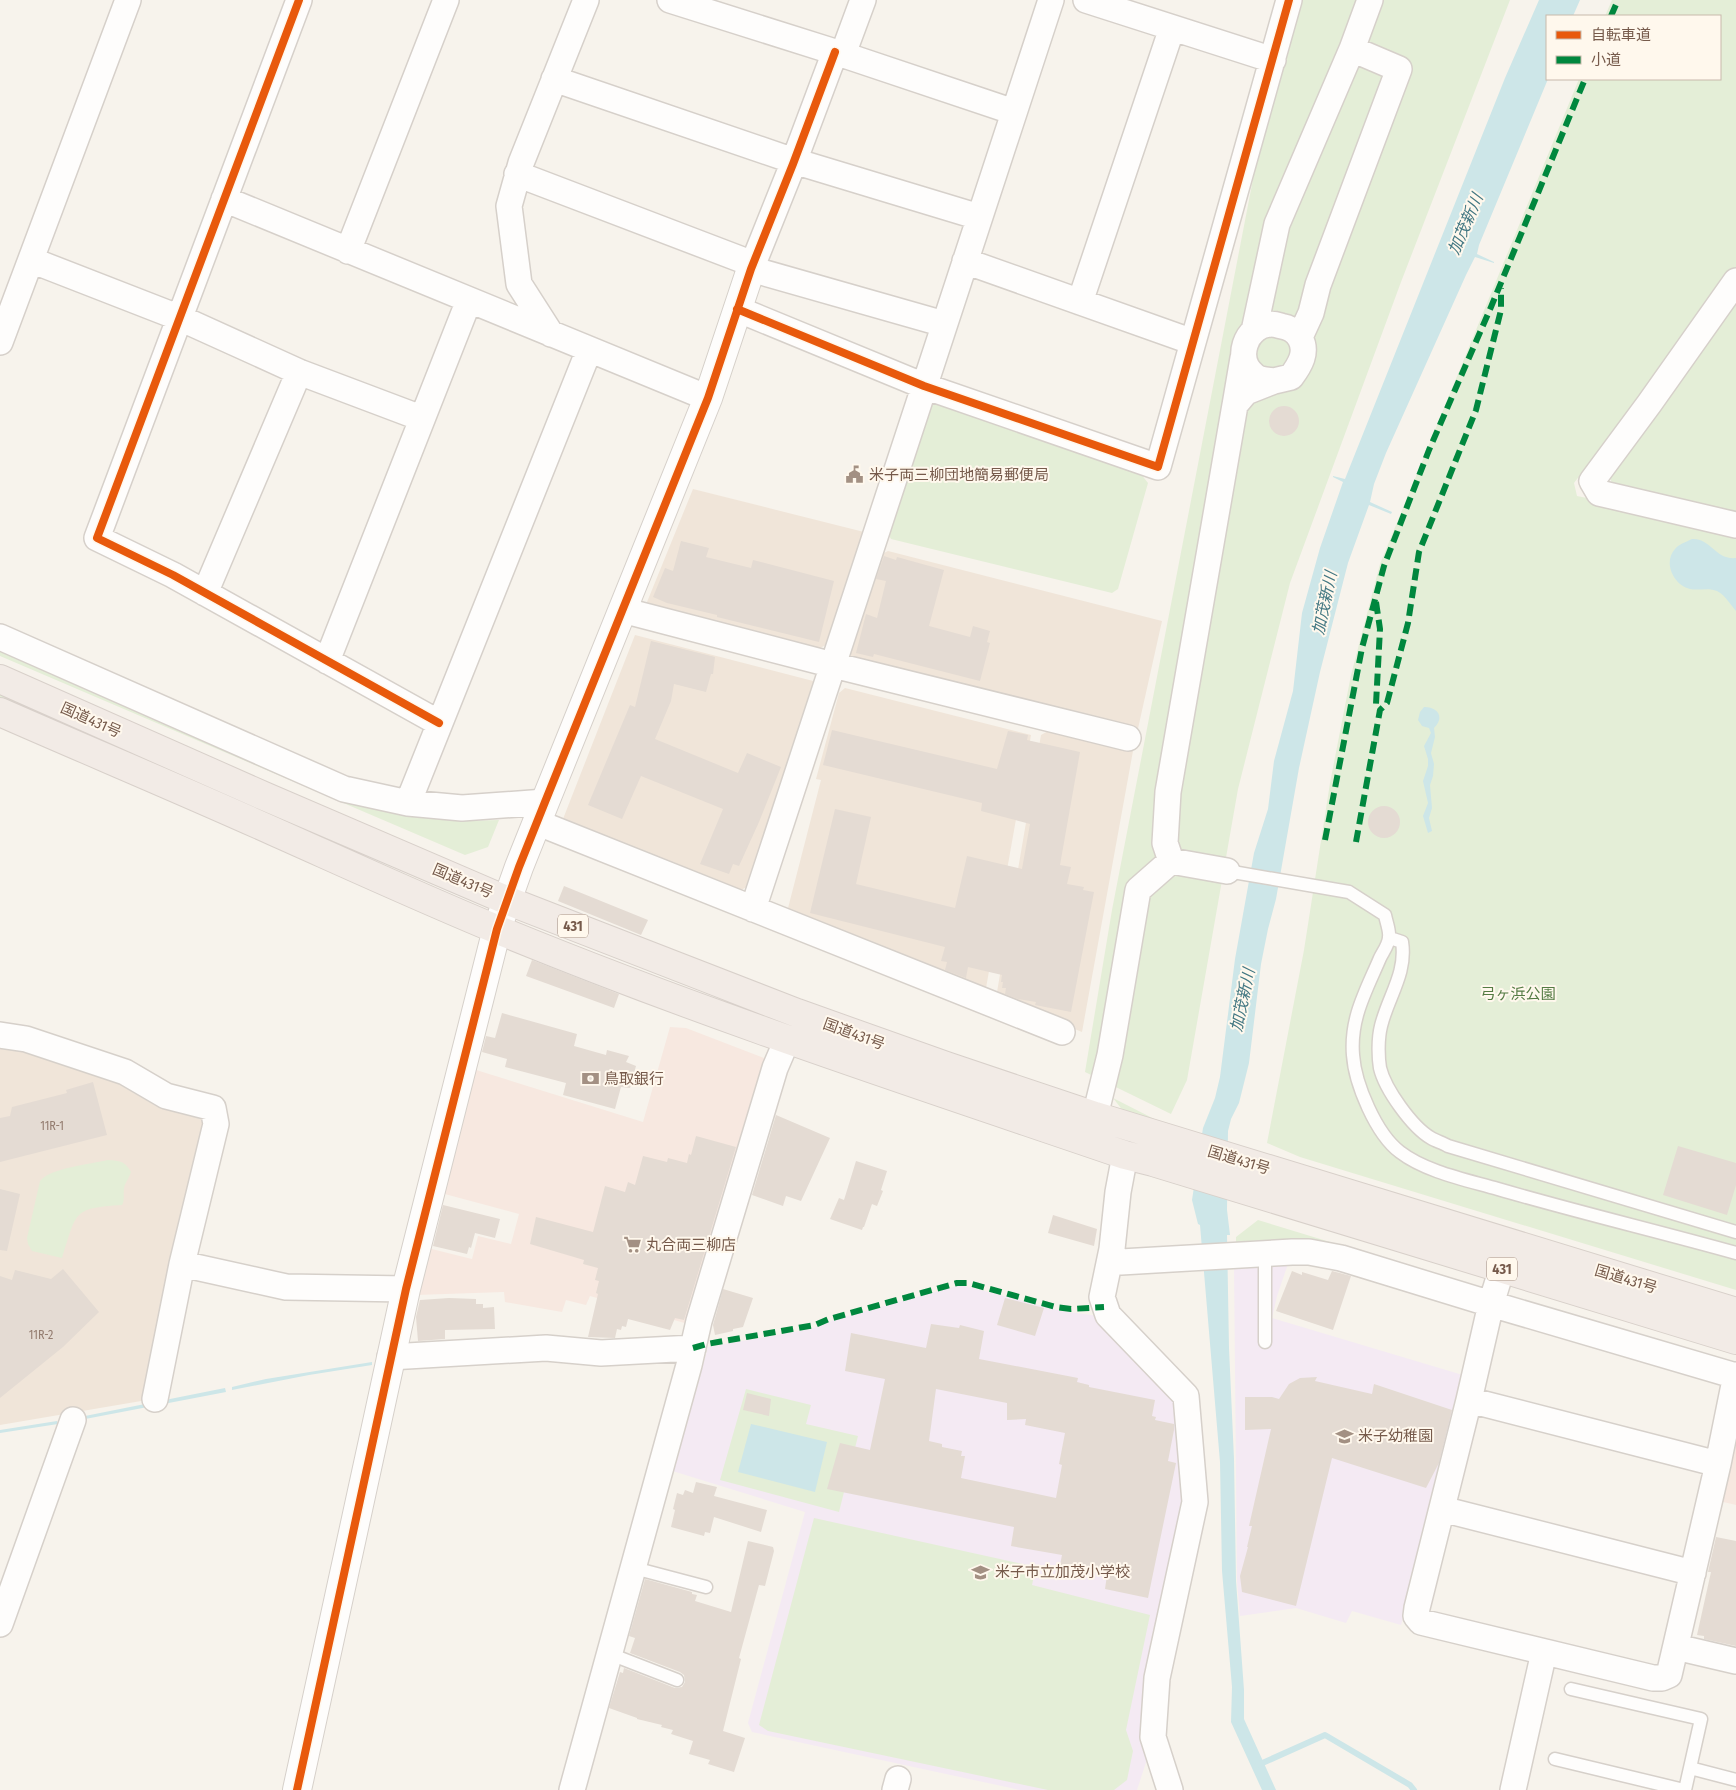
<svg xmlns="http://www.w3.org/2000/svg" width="1736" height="1790" font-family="'Fira Sans Condensed','Noto Sans JP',sans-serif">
<rect width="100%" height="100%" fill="#f7f3ec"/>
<path fill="#f0e5d9" d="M 693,489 L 864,532 L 828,644 L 816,650 L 647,608 L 647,602 Z
M 888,551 L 1162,621 L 1137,733 L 853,660 L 847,648 L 878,556 Z
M 635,635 L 817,682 L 750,885 L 736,893 L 563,819 Z
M 845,688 L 1031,735 L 986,988 L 982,991 L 787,912 L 821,780 L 816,779 L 839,693 Z
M 1050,730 L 1133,751 L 1082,1032 L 1001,999 L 997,992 L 1041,735 Z
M 0,1044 L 20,1047 L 112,1080 L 156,1106 L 200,1117 L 205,1125 L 147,1400 L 0,1425 Z"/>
<path fill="#f7e8e0" d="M 670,1027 L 686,1028 L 772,1061 L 737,1149 L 720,1208 L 716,1239 L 710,1238 L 688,1324 L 590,1296 L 586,1305 L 566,1300 L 562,1312 L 505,1302 L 504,1292 L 416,1295 L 428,1248 L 472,1259 L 478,1236 L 511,1244 L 519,1214 L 441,1193 L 473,1069 L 643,1122 Z
M 1736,1430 L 1736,1505 L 1719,1501 Z"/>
<path fill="#f4eaf3" d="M 1289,1261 L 1277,1296 L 1272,1318 L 1466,1376 L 1437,1495 L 1401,1625 L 1352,1611 L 1346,1623 L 1296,1608 L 1240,1616 L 1237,1581 L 1234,1264 Z
M 961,1285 L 1062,1311 L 1098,1316 L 1184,1411 L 1191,1453 L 1141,1725 L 1150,1750 L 1137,1790 L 1020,1790 L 752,1732 L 748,1723 L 805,1512 L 666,1469 L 688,1389 L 700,1376 L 708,1347 L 811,1329 L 836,1319 Z"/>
<path fill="#e4eed7" d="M 1302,0 L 1510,0 L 1401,282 L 1290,583 L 1238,789 L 1187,1080 L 1171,1114 L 1085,1072 L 1112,910 L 1254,174 Z
M 1612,0 L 1736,0 L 1736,267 L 1681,343 L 1574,483 L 1577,496 L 1716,524 L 1736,530 L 1736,1290 L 1300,1157 L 1267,1143 L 1304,950 L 1330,783 L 1351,675 L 1380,564 L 1579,79 L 1720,79 L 1720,16 L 1605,16 Z
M 1736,295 L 1736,515 L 1615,491 L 1607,470 Z
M 937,403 L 1141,474 L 1148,483 L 1118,589 L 1112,593 L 891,539 L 886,530 L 926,409 Z
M 0,648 L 393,812 L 462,821 L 499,820 L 488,847 L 465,855 L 0,656 Z
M 0,694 L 249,803 L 290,825 L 0,697 Z
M 1113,1098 L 1166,1125 L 1124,1112 Z
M 108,1160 C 120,1161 125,1161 131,1172 C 129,1178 125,1183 124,1188 C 123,1195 125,1199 122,1205 C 71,1208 77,1213 62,1258 L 32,1251 L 28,1244 L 27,1238 L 40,1181 C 50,1168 91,1164 108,1160 Z
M 1258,1220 L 1478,1287 L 1236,1246 L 1236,1237 Z
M 746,1389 L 811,1405 L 806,1424 L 858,1436 L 839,1512 L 720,1480 Z
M 814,1518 L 1036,1567 L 1032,1585 L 1150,1615 L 1126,1730 L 1133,1751 L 1127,1780 L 1114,1790 L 1048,1790 L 768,1731 L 759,1725 Z"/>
<path fill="#cde6e8" d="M 1539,0 L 1580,0 L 1573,16 L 1547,16 L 1548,79 L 1479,245 L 1477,254 L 1494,262 L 1494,263 L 1475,257 L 1466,275 L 1386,453 L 1374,484 L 1370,502 L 1392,512 L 1391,514 L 1369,505 L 1348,563 L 1320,672 L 1299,768 L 1276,899 L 1268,929 L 1261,964 L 1249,1063 L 1239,1103 L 1231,1119 L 1228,1131 L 1227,1210 L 1230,1235 L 1227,1235 L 1229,1348 L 1234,1459 L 1236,1581 L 1244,1690 L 1244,1719 L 1276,1790 L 1262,1790 L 1231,1722 L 1232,1687 L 1222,1571 L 1220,1462 L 1200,1225 L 1198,1224 L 1192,1200 L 1203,1128 L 1215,1098 L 1220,1077 L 1235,959 L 1254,853 L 1268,809 L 1274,761 L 1293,691 L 1302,613 L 1320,548 L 1343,482 L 1333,477 L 1333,476 L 1345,479 L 1505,78 Z
M 1692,539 C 1711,538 1715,560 1736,558 L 1736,611 C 1730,604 1725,595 1717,591 C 1708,587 1699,591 1690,589 C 1673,585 1663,562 1675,549 C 1679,544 1686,542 1692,539 Z
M 1424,707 C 1438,707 1445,717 1434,728 L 1435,737 L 1431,753 L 1434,764 L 1433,776 L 1430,785 L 1432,808 L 1429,818 L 1432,831 L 1428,833 L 1423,816 L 1428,803 L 1423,781 L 1428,766 L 1428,759 L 1424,746 L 1431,733 L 1429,728 L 1422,726 L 1418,720 L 1420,712 Z
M 372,1362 L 372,1365 L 309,1375 L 232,1390 L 232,1387 L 266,1379 Z
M 225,1388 L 226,1392 L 80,1420 L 80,1417 Z
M 57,1421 L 58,1424 L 0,1433 L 0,1430 Z
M 751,1424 L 827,1442 L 815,1492 L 738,1472 Z"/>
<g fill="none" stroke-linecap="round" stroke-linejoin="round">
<path stroke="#cde6e8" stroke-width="6" d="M 1258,1765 L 1325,1735 L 1410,1785 L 1414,1790"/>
</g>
<path fill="#e4dbd3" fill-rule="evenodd" d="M1269 421a15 15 0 1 1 30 0a15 15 0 1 1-30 0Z
M 681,541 L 709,548 L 706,557 L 751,568 L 753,560 L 834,581 L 819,642 L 717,617 L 717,615 L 667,603 L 653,597 L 665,568 L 673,571 Z
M 884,556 L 896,560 L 897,557 L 944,570 L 929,626 L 970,637 L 973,626 L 990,631 L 987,642 L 990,643 L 980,681 L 874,654 L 873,657 L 856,653 L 866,614 L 877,618 L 886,581 L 876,579 Z
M 651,641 L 715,657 L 713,674 L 711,674 L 706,692 L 674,684 L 671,701 L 655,739 L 738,773 L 747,753 L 781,767 L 759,822 L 739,866 L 733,864 L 729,874 L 700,864 L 723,809 L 641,776 L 622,819 L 588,805 L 630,705 L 635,707 Z
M 832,730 L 997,769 L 1008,731 L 1028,735 L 1027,740 L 1080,752 L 1060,865 L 1071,867 L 1067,884 L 1084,887 L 1083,890 L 1094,892 L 1071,1012 L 1035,1005 L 1036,1002 L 1018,999 L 1005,994 L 1006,988 L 1002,988 L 1003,982 L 1001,982 L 1002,975 L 968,967 L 966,978 L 945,970 L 947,962 L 941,961 L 945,947 L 810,913 L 835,809 L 871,817 L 856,884 L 955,908 L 967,856 L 1022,869 L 1030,824 L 981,811 L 982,803 L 823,765 Z
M1368 822a16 16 0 1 1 32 0a16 16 0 1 1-32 0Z
M 564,886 L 648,920 L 641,935 L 558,901 Z
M 532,960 L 619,994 L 614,1008 L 526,976 Z
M 502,1013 L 577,1034 L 574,1046 L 606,1055 L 607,1050 L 629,1056 L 626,1062 L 636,1066 L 630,1088 L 621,1087 L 615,1109 L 563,1095 L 566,1083 L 505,1067 L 507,1059 L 482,1052 L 486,1036 L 495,1038 Z
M 93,1082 L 107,1135 L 0,1162 L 0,1118 L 10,1116 L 12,1107 L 67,1093 L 66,1090 Z
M 776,1115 L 830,1138 L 801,1201 L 786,1196 L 783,1206 L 752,1195 Z
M 696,1136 L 736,1147 L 684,1320 L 675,1318 L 670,1330 L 628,1319 L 626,1327 L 622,1326 L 621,1330 L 617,1329 L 615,1338 L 588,1337 L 598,1294 L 596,1293 L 599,1281 L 595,1280 L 598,1268 L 583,1264 L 584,1260 L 530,1244 L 536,1217 L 593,1232 L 605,1186 L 625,1192 L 628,1182 L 635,1185 L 643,1156 L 667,1162 L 668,1158 L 687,1163 L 689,1154 L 691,1155 Z
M 1678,1146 L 1736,1163 L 1736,1185 L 1727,1215 L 1663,1195 Z
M 856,1161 L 887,1171 L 881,1190 L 883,1191 L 877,1206 L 872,1204 L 864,1227 L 863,1227 L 862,1230 L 830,1219 L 839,1198 L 844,1200 Z
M 0,1189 L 20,1194 L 7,1251 L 0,1250 Z
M 443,1205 L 500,1219 L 495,1238 L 475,1233 L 471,1248 L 469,1247 L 467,1254 L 433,1246 Z
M 1053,1215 L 1097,1229 L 1094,1246 L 1048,1233 Z
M 63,1269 L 99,1312 L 63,1347 L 0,1398 L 0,1276 L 12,1280 L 15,1270 L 51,1279 Z
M 1292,1271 L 1302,1275 L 1302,1272 L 1328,1280 L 1332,1271 L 1351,1276 L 1333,1330 L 1276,1311 Z
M 723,1289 L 753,1298 L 743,1327 L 733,1329 L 733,1331 L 715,1335 L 713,1325 Z
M 449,1298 L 476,1299 L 476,1304 L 483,1304 L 483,1308 L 494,1307 L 495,1329 L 445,1330 L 445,1339 L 418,1341 L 416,1317 L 420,1300 Z
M 1005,1298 L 1044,1308 L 1035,1336 L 997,1325 Z
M 931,1324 L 959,1328 L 960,1325 L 984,1331 L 979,1359 L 1078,1378 L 1077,1382 L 1089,1385 L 1089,1387 L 1155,1400 L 1152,1416 L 1156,1417 L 1155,1420 L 1174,1424 L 1174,1430 L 1168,1461 L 1176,1463 L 1148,1598 L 1105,1589 L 1107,1575 L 1060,1565 L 1062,1555 L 1011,1546 L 1014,1527 L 827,1489 L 840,1443 L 870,1450 L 885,1379 L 845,1371 L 851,1333 L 926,1348 ZM 936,1389 L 1007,1403 L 1007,1420 L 1026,1419 L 1025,1425 L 1065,1433 L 1059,1464 L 1062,1465 L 1056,1498 L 961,1478 L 965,1456 L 961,1456 L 962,1451 L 942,1447 L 942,1444 L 929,1441 Z
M 1317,1377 L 1315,1381 L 1372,1394 L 1374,1384 L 1452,1410 L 1439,1463 L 1426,1488 L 1332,1458 L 1296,1606 L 1242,1592 L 1240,1576 L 1248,1547 L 1247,1547 L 1252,1526 L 1249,1526 L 1271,1429 L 1245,1430 L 1245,1397 L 1272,1397 L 1279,1399 L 1289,1384 L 1300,1378 Z
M 747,1393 L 771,1399 L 769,1416 L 743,1410 Z
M 696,1482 L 717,1487 L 714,1496 L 767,1510 L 761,1532 L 714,1517 L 710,1533 L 705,1532 L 704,1536 L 671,1527 L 675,1510 L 673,1509 L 677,1493 L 683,1495 L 685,1490 L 693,1493 Z
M 1716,1537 L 1736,1541 L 1736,1646 L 1704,1639 L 1704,1636 L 1697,1635 L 1711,1572 L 1708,1572 Z
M 748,1541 L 773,1547 L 774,1551 L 765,1586 L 759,1585 L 739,1658 L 741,1659 L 723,1731 L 745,1738 L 734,1772 L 708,1764 L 710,1760 L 689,1754 L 693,1741 L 671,1734 L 673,1730 L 661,1727 L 662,1725 L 637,1719 L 637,1718 L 609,1708 L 620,1672 L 623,1673 L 624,1668 L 675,1688 L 682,1687 L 685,1682 L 684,1675 L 680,1672 L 630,1653 L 635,1638 L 629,1636 L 645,1579 L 692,1592 L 692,1594 L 697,1595 L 695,1601 L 731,1612 Z"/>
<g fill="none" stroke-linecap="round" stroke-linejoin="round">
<defs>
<path id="service" d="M 1227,871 L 1349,892 L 1385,915 C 1386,921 1390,931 1389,937 C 1389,944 1383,952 1380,958 C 1366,991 1350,1018 1353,1055 C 1355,1084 1376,1134 1400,1152 C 1426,1172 1467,1180 1498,1189 C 1577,1212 1657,1231 1736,1253
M 1390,938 L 1402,942 C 1407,973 1388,997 1381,1026 C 1378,1038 1378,1056 1380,1068 C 1385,1089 1412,1127 1431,1138 C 1436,1141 1443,1143 1448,1146 L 1736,1232
M 1265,1253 L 1265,1342
M 634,1568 L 706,1587
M 610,1654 L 677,1680
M 1571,1689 L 1701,1719 L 1685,1790
M 1555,1759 L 1684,1790
M 1690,1768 L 1736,1780"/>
<path id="minor" d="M 299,0 L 97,538 L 173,575 L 439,723
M 670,0 L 835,52 L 1014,112
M 1086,0 L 1273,60
M 1352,49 L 1370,0
M 835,52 L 793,164 L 751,269 L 944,324
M 843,54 L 863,0
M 554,79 L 794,161 L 979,217
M 517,174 L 753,264
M 224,199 L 708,398
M 348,251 L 446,0
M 31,260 L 180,318 L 299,372 L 421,418
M 965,261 L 1193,342
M 1736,281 L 1649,404 L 1592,481 L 1599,493 L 1736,525
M 1080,302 L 1172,28
M 737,309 L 924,386 L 1158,467 L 1289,0
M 1254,331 L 1277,224 L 1352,49 L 1399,69 L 1318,285 L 1311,313 L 1300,337
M 551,334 L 519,284 L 509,206 L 521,163 L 586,0
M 0,342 L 128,0
M 1243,358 L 1235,405 L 1246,392 L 1274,381 L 1291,377 C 1300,365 1308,352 1300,338 C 1296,331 1288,327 1281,326 C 1278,325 1273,324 1270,324 C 1246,325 1233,360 1255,376 C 1259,380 1268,380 1274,381
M 205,593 L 299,372
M 622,610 L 833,665 L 1128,738
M 0,637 L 344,789 L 408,803 L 462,808 L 545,802
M 327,661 L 469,300
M 408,803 L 589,350
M 536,822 L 1062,1032
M 1227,871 L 1171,861 L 1165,843 L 1168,792 L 1235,405
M 753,909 L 1051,0
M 0,1035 L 26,1039 L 125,1072 L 166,1096 L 213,1108 L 216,1124 L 182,1264
M 1095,1116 L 1110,1055 L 1138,890 L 1171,861
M 1125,1155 L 1118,1192 L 1112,1249 L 1102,1297 L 1108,1315 L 1186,1396 L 1195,1502 L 1157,1678 L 1153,1737 L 1170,1790
M 1110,1259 L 1121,1262 L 1292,1252 L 1309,1252 L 1341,1258 L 1491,1304 L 1736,1376
M 1502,1268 L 1491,1304 L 1469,1400 L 1417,1608 L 1416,1616 L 1421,1622 L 1653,1678 L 1662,1678 L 1669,1675 L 1718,1464 L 1736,1375
M 390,1357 L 546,1348 L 601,1353 L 693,1348
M 155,1399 L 182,1264 L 286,1287 L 406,1289
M 1469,1400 L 1718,1464
M 1442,1509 L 1693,1573
M 0,1624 L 73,1420
M 1676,1647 L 1736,1661
M 572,1790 L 689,1365 L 699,1321 L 775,1068 L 787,1040
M 895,1790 L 898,1779
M 1513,1790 L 1544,1652"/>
<path id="tertiary" d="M 297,1790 L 406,1289 L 497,929 L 519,867 L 545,802 L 708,398 L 751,269"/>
<path id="trunk" d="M 0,679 L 264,796 L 506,900 L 797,1013 L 946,1066 L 1095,1116 L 1736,1312
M 0,712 C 91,752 182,790 273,831 C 347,864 421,898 496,929 C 702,1014 914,1083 1125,1155 L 1153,1162 L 1736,1340"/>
</defs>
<use href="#service" stroke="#d6d0ca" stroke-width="15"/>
<use href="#minor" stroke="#d6d0ca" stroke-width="28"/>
<use href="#tertiary" stroke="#d6d0ca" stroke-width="30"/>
<use href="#trunk" stroke="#d8d0ca" stroke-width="30"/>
<use href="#service" stroke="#fefdfc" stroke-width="12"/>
<use href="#minor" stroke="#fefdfc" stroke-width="25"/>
<use href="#tertiary" stroke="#fefdfc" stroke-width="28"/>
<use href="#trunk" stroke="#f2ebe6" stroke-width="28"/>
<path stroke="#00873e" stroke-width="6" stroke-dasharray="12 6" stroke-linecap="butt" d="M 1611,16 L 1618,0
M 1376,602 L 1380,629 L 1376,704 L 1380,710
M 1325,840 L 1362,648 L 1384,566 L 1429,450 L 1491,307 L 1585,79
M 1356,842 L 1380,710 L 1387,703 L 1408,623 L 1419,552 L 1476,410 L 1501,310 L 1501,288
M 693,1348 L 707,1344 L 815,1325 L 829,1319 L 957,1283 L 968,1283 L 1056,1307 L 1071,1309 L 1104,1307"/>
<defs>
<path id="cycleway" d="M 299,0 L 97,538 L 173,575 L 439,723
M 737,309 L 924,386 L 1158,467 L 1289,0
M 297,1790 L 406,1289 L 497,929 L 519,867 L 545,802 L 708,398 L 751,269 L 793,164 L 835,52"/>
</defs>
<use href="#cycleway" stroke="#fff8ed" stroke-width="11"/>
<use href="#cycleway" stroke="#e8590c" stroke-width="8"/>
</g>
<defs>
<symbol id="civic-bare" viewBox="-9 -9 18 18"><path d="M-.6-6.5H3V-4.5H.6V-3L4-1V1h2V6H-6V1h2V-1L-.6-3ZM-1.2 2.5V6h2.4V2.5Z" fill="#a39083" stroke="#fff8ed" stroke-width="2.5" paint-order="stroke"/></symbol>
<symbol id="bank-bare" viewBox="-9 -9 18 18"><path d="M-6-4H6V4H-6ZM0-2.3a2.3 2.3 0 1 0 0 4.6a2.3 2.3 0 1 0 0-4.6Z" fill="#a39083" stroke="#fff8ed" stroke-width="2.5" paint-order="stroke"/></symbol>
<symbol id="supermarket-bare" viewBox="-9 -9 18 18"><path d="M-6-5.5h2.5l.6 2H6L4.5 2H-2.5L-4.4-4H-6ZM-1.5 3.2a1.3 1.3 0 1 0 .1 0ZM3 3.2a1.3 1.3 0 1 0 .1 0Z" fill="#a39083" stroke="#fff8ed" stroke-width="2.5" paint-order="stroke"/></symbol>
<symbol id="school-bare" viewBox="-9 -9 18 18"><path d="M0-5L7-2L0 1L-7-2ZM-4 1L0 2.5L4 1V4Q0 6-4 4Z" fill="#a39083" stroke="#fff8ed" stroke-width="2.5" paint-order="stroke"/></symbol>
</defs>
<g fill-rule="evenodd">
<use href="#civic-bare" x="842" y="462" width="25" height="25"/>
<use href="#bank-bare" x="578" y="1066" width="25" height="25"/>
<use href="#supermarket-bare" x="620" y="1232" width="25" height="25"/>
<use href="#school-bare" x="1332" y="1424" width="25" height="25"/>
<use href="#school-bare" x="968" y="1560" width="25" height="25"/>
</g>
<g text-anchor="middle" stroke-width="4" stroke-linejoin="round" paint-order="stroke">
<g font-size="12" fill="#937c6f">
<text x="52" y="1130">11R-1</text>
<text x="41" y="1339">11R-2</text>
</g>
<g fill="#fff8ed" stroke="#9f897c" stroke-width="1">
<rect x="558" y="914.5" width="30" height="23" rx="4"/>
<rect x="1487" y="1257.5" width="30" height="23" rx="4"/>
</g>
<g font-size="14" font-weight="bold" fill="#765a4b">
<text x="573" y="931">431</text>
<text x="1502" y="1274">431</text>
</g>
<g font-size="15" fill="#765a4b" stroke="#fff8ed" text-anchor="start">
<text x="869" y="480">米子両三柳団地簡易郵便局</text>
<text x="604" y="1084">鳥取銀行</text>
<text x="646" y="1250">丸合両三柳店</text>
<text x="1358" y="1441">米子幼稚園</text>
<text x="995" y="1577">米子市立加茂小学校</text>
</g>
<g font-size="15" fill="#765a4b" stroke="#fff8ed">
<text transform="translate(91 720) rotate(24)" y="5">国道431号</text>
<text transform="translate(463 881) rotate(23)" y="5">国道431号</text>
<text transform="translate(854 1034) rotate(20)" y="5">国道431号</text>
<text transform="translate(1239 1160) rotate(17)" y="5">国道431号</text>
<text transform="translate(1626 1279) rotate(17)" y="5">国道431号</text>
</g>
<g font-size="15" fill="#547b43" stroke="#fff8ed">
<text x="1518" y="999">弓ヶ浜公園</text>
</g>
<g font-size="16" font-style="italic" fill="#427782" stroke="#fff8ed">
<text transform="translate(1465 224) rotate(-67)" y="6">加茂新川</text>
<text transform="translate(1324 603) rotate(-78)" y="6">加茂新川</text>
<text transform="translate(1242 1000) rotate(-78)" y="6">加茂新川</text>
</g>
</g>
<rect x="1546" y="15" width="175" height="65" fill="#fff8ed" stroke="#c8b9ac"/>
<rect x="1556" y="31" width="25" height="8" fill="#e8590c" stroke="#c8b9ac"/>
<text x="1591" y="40" font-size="15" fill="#765a4b">自転車道</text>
<rect x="1556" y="56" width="25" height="8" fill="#00873e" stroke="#c8b9ac"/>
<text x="1591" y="65" font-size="15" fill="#765a4b">小道</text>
</svg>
